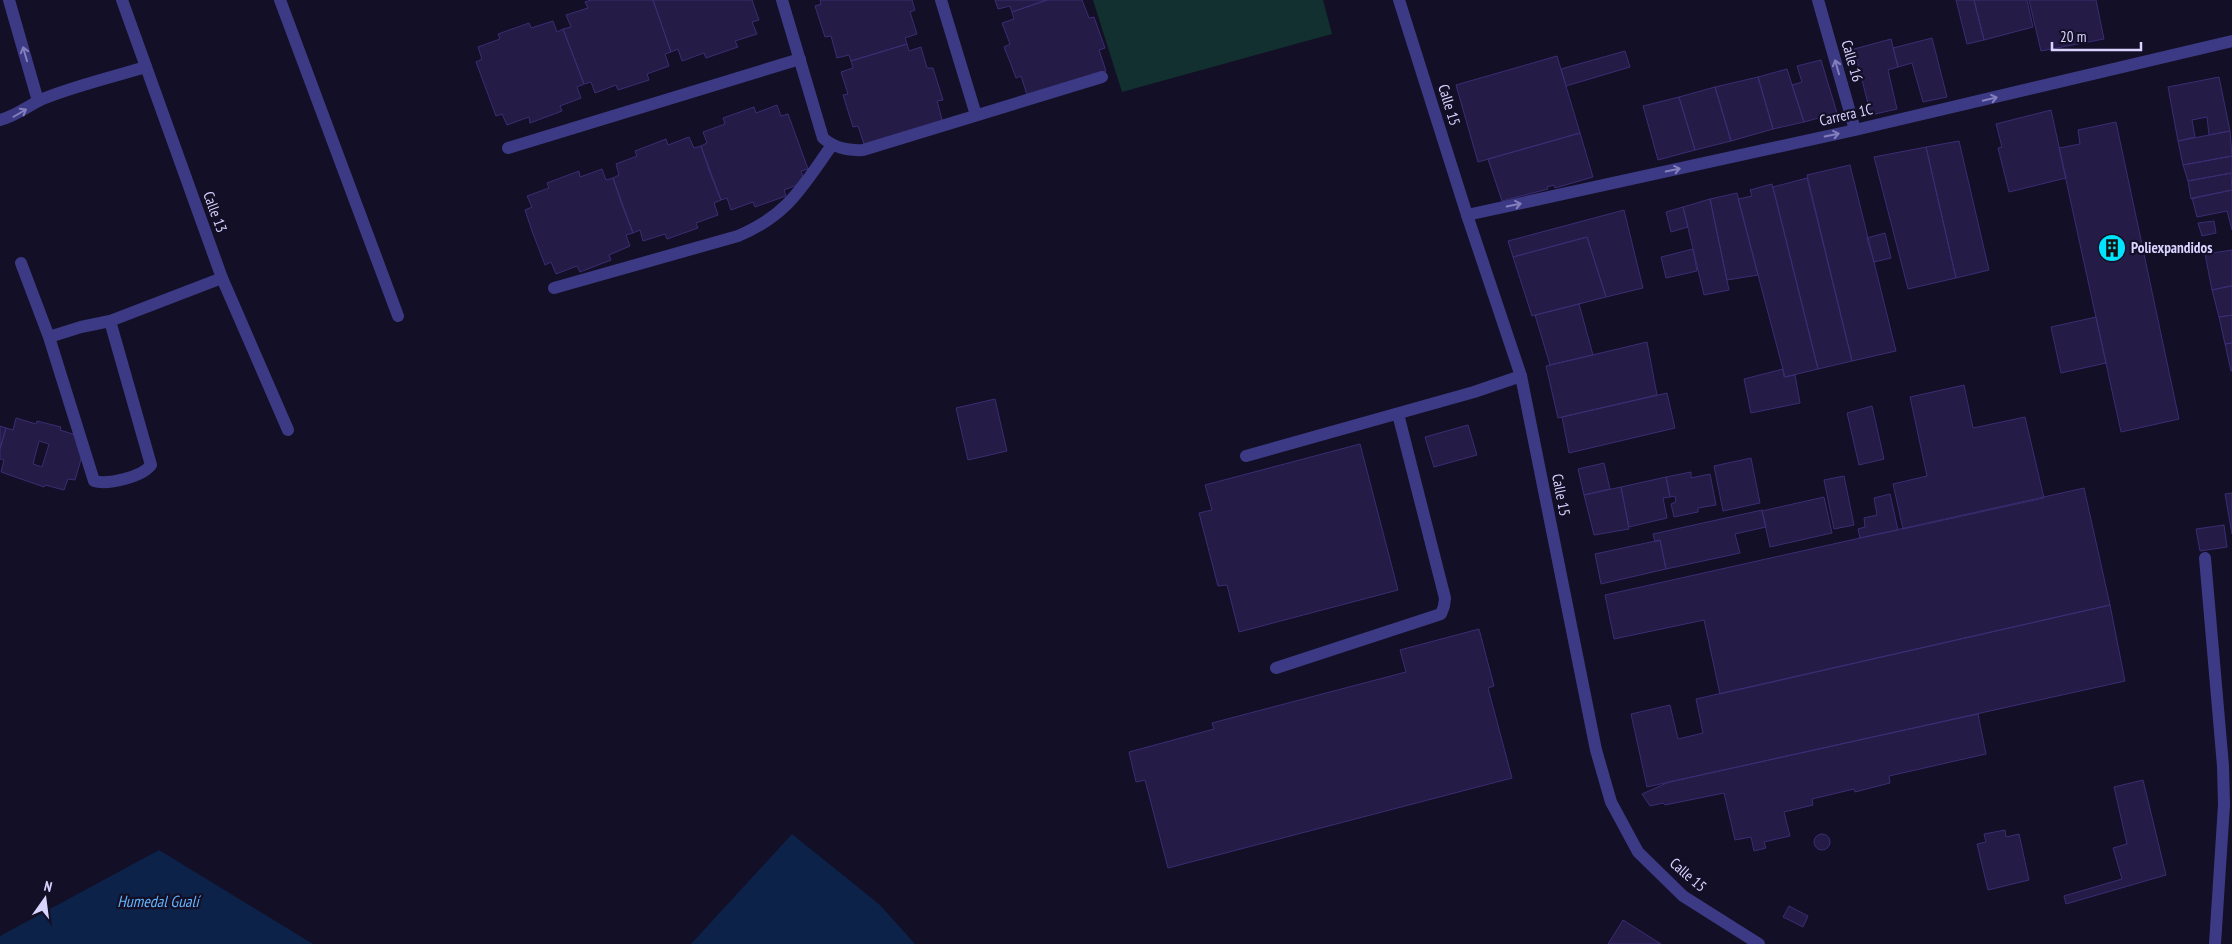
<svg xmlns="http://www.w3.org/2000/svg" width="2232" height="944" font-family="'PT Sans Narrow',sans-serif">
<rect width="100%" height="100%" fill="#130f26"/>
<path fill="#12302f" d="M 1093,0 L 1323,0 L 1332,34 L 1122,92 Z"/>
<path fill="#0c2248" d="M 792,834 L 880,905 L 915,944 L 691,944 Z
M 159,850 L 313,944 L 0,944 L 0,936 Z"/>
<path fill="#241b47" stroke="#3b2d73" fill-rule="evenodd" d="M 591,0 L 653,0 L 671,52 L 665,54 L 669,66 L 647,74 L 649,80 L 618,90 L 616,85 L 595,93 L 591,82 L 584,84 L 563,29 L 571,27 L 566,15 L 588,8 L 585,2 Z
M 653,0 L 752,0 L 759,20 L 752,22 L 757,34 L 735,41 L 738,47 L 706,58 L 704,53 L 682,61 L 678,49 L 671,52 Z
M 820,0 L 912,0 L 915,10 L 910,12 L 917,34 L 905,38 L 907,44 L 851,61 L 849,55 L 837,58 L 831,36 L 825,37 L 815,6 L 821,4 Z
M 995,0 L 1047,0 L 1012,12 L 1010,6 L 998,9 Z
M 1047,0 L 1082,0 L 1089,18 L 1094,17 L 1105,48 L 1099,50 L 1106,71 L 1028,98 L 1021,76 L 1016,78 L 1010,62 L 1004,47 L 1010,44 L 1002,23 L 1014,19 L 1012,12 Z
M 1956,0 L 1974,0 L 1984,40 L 1967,44 Z
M 1974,0 L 2027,0 L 2033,27 L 1984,40 Z
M 2029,0 L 2096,0 L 2104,39 L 2041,51 Z
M 553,21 L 557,32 L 563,29 L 584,84 L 577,87 L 581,98 L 560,106 L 562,111 L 530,123 L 529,117 L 507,125 L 502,114 L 496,116 L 476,62 L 482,59 L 478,47 L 500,39 L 498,34 L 529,23 L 531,28 Z
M 1932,38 L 1947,97 L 1923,102 L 1912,63 L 1898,67 L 1893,48 Z
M 1891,39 L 1898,67 L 1888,70 L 1897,109 L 1871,115 L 1854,49 Z
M 907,44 L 909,51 L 921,47 L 927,68 L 933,68 L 943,100 L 937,101 L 943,123 L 865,147 L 858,126 L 853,127 L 843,95 L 848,94 L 841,72 L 853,68 L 851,61 Z
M 1625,51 L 1630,67 L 1566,86 L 1561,69 Z
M 1557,56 L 1580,133 L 1478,162 L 1456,85 Z
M 1821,60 L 1837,113 L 1804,122 L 1792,85 L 1802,82 L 1797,66 Z
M 1787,69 L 1804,122 L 1773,129 L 1758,77 Z
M 1758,77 L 1773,129 L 1731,141 L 1715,87 Z
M 2219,77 L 2230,131 L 2209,135 L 2207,117 L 2192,120 L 2195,137 L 2178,141 L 2168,87 Z
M 1715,87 L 1731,141 L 1695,150 L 1679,97 Z
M 1679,97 L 1695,150 L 1658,160 L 1643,106 Z
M 777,105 L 781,116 L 788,114 L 808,169 L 801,171 L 805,182 L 784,190 L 786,196 L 755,207 L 753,202 L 731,210 L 727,198 L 721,200 L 710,173 L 701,146 L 707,143 L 703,132 L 725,124 L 723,118 L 754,107 L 756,113 Z
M 2051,110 L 2066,178 L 2009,192 L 1998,148 L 2002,147 L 1996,124 Z
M 2116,122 L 2179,419 L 2121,432 L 2059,148 L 2080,144 L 2078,130 Z
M 2230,131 L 2232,156 L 2183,165 L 2178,141 Z
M 1580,133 L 1593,177 L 1555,188 L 1554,185 L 1547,187 L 1548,189 L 1502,201 L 1488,159 Z
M 689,137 L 694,148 L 701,146 L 721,200 L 714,203 L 718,215 L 696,223 L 698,228 L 667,239 L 665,234 L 643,241 L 640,230 L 633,233 L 622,205 L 613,178 L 619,175 L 616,164 L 637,156 L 635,151 L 666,139 L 668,145 Z
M 1959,141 L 1989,270 L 1956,278 L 1926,147 Z
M 1926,147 L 1956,278 L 1908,289 L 1874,157 Z
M 2232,156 L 2232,173 L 2188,181 L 2183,165 Z
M 1850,165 L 1896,351 L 1852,361 L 1807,175 Z
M 602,169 L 606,180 L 613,178 L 633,233 L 626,235 L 630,246 L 609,255 L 611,260 L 580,272 L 577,266 L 556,274 L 551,262 L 545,265 L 532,231 L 525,210 L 532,207 L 527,196 L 549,188 L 547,183 L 579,171 L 580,177 Z
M 2231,173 L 2232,190 L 2191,199 L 2188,181 Z
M 1807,178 L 1852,361 L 1818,369 L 1773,187 Z
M 1772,184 L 1818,369 L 1785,377 L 1738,199 L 1752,196 L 1750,190 Z
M 2232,190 L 2232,230 L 2227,211 L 2197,217 L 2192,198 Z
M 1737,193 L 1758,275 L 1727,280 L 1710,199 Z
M 1710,199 L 1729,290 L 1704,295 L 1683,207 Z
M 1683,207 L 1688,227 L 1671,232 L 1666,212 Z
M 1624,210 L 1643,288 L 1606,297 L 1587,237 L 1513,257 L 1508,241 Z
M 2214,221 L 2216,233 L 2202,236 L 2198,223 Z
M 1885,233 L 1891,258 L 1874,262 L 1867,238 Z
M 1587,237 L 1606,297 L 1532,316 L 1513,257 Z
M 1693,249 L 1697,271 L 1666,278 L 1661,257 Z
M 2232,250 L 2232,286 L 2212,290 L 2205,254 Z
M 2229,286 L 2232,286 L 2232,315 L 2219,317 L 2212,290 Z
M 1579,304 L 1593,355 L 1550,365 L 1535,315 Z
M 2232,315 L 2232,343 L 2225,344 L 2219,317 Z
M 2096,317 L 2106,363 L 2061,373 L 2051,327 Z
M 1647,342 L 1657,395 L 1558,418 L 1546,366 Z
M 2232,343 L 2232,371 L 2231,371 L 2225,344 Z
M 1783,369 L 1784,377 L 1795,375 L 1800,403 L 1751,413 L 1744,379 Z
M 1964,385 L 1973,428 L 2025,417 L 2044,498 L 1903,529 L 1893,484 L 1927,476 L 1910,397 Z
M 1667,393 L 1675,428 L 1569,453 L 1562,417 Z
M 995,399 L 1007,451 L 968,460 L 956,408 Z
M 1872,406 L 1884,459 L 1859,465 L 1847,413 Z
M 16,418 L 36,424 L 37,421 L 61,427 L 60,430 L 79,436 L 77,447 L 84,449 L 75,480 L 68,479 L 64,490 L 45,485 L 44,487 L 1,472 L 4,460 L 0,459 L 0,449 L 6,428 L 13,430 ZM 39,441 L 49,444 L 42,467 L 33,464 Z
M 1468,425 L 1477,455 L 1434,467 L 1425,437 Z
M 0,426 L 6,428 L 0,449 Z
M 1360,444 L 1398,590 L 1239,632 L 1227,585 L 1218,586 L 1199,513 L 1212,510 L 1205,485 Z
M 1751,458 L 1760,503 L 1723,511 L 1714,466 Z
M 1604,463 L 1610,489 L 1584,495 L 1578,469 Z
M 1691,472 L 1691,478 L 1710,474 L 1716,505 L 1698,508 L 1698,512 L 1674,517 L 1671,504 L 1676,502 L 1675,496 L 1670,497 L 1666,477 Z
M 1844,476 L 1854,525 L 1834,529 L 1824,480 Z
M 1666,477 L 1670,497 L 1663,498 L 1667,518 L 1629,527 L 1621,487 Z
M 1621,487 L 1629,529 L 1594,535 L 1584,495 Z
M 2084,488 L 2110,605 L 1720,694 L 1704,620 L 1614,639 L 1605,595 Z
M 2232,493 L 2232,534 L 2225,494 Z
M 1890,494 L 1898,530 L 1860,538 L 1858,529 L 1865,527 L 1864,518 L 1877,515 L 1874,498 Z
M 1824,497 L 1832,533 L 1770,547 L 1762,511 Z
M 1762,510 L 1766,527 L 1735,534 L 1740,553 L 1666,569 L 1660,540 L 1655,542 L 1653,534 Z
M 2224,525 L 2227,547 L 2200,551 L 2196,529 Z
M 1660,540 L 1666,569 L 1601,584 L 1595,554 Z
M 2110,605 L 2125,681 L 1647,787 L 1631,714 L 1670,705 L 1678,739 L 1703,733 L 1696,699 Z
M 1479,629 L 1494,686 L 1488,688 L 1512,778 L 1168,868 L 1145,780 L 1136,782 L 1129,752 L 1214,729 L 1212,723 L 1406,672 L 1400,650 Z
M 1978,714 L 1986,754 L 1889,776 L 1890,783 L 1855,792 L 1854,789 L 1812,799 L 1813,805 L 1784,812 L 1790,836 L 1764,842 L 1766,848 L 1754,851 L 1751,837 L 1735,840 L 1724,793 L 1665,805 L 1663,803 L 1650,806 L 1642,794 L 1669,782 Z
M 2143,780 L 2166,875 L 2066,904 L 2064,896 L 2122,879 L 2113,848 L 2127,844 L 2114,787 Z
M 2005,830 L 2006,837 L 2019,834 L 2029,880 L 1988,890 L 1977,844 L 1986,842 L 1984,834 Z
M1814 842a8 8 0 1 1 16 0a8 8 0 1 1-16 0Z
M 1789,906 L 1808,916 L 1803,927 L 1783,917 Z
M 1623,920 L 1661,944 L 1608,944 Z"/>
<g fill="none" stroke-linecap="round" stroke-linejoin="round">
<path stroke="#3d3a85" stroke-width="12" d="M 9,0 L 38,101
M 0,120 C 19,115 28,105 45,98 C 78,85 112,77 146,67
M 21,263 L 49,337 L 94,481 C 108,485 142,477 151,465 L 110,321 L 222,278
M 49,337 L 81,327 L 110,321
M 1246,456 L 1474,392 L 1521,376
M 1276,668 L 1441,614 L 1444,606 L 1445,598 L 1398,414"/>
<path stroke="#3d3a85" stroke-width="12" d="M 122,0 L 222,278 L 288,430
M 280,0 L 398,316
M 782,0 L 823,138 C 835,148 847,151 863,150 L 1102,77
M 941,0 L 976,115
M 1818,0 L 1855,130
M 508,148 L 800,59
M 1467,215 L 1855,130 L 2232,41
M 554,288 L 738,236 C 788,215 802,187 832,145
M 2205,558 L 2223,766 L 2224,805 L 2215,944"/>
<path stroke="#3d3a85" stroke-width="12" d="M 1399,0 L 1467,215 L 1521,376 L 1596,750 L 1611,802 L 1638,852 L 1683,896 L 1759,944"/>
</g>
<defs><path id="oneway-shaft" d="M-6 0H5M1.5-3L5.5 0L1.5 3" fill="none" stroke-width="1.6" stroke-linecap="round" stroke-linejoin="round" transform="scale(1.25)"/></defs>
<g stroke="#837fbc">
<use href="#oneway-shaft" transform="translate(25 54) rotate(-106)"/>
<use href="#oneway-shaft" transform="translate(1837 67) rotate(-106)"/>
<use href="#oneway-shaft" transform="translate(1990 99) rotate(-13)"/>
<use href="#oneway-shaft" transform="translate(20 113) rotate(-30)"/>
<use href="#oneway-shaft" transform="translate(1832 135) rotate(-12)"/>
<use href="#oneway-shaft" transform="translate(1673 170) rotate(-12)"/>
<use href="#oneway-shaft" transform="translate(1514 205) rotate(-12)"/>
</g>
<defs>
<symbol id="building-disc" viewBox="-11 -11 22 22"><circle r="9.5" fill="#00e5ff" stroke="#130f26"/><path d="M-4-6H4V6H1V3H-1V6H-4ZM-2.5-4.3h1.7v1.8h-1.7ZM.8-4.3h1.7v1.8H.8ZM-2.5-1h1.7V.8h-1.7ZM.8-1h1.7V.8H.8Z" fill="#111"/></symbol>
</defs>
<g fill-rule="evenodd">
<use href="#building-disc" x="2096" y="232" width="32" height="32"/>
</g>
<g text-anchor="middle" stroke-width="4.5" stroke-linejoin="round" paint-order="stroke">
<g font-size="15" fill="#d9d4ff" stroke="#130f26">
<text transform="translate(1852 61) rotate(74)" y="5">Calle 16</text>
<text transform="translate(1449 105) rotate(73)" y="5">Calle 15</text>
<text transform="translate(1846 115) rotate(-13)" y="5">Carrera 1C</text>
<text transform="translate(215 212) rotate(70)" y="5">Calle 13</text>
<text transform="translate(1561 495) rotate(79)" y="5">Calle 15</text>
<text transform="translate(1688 875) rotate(41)" y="5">Calle 15</text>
</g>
<g font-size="15" font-weight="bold" fill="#d9d4ff" stroke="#130f26" text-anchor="start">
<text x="2131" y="253">Poliexpandidos</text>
</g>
<g font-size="16" font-style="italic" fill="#62b6ff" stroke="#130f26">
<text x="158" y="907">Humedal Gualí</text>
</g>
</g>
<g transform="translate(45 899) rotate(14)" stroke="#130f26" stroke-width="4" paint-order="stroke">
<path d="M0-4L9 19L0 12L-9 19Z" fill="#d9d4ff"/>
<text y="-8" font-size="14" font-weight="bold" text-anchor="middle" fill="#d9d4ff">N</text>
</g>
<path d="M2052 42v8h89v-8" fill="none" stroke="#d9d4ff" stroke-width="2.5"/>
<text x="2060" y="42" font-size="15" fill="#d9d4ff" stroke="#130f26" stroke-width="4" paint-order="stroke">20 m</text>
</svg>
